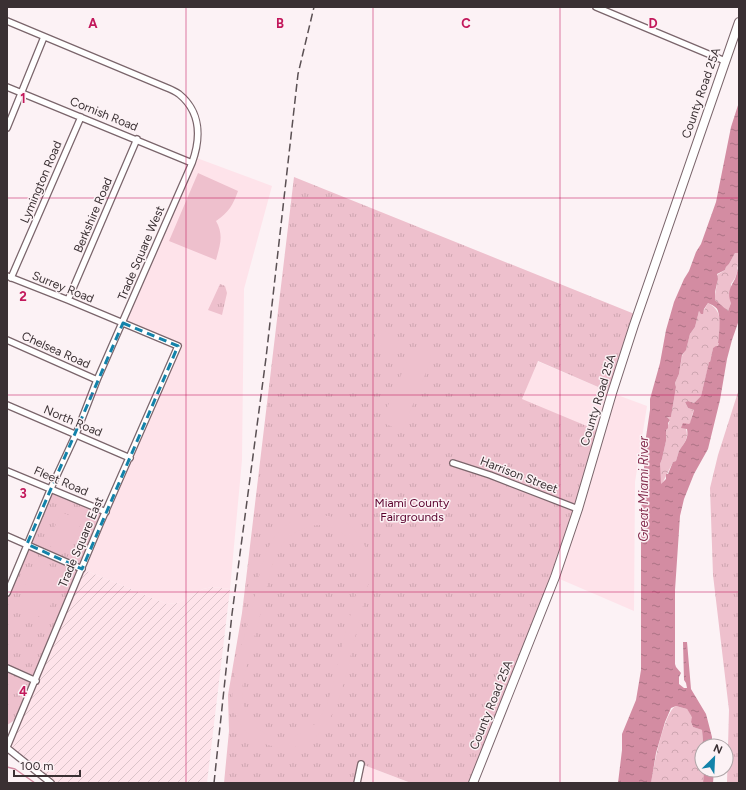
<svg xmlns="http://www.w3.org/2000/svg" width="746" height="790" font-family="Figtree,sans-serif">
<defs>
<pattern id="industrial-furrows" width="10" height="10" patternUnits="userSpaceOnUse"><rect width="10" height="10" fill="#fee3ea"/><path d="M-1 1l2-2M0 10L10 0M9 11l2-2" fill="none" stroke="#dac3c9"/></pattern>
<pattern id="grass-tufts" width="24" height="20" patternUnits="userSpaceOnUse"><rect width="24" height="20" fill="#eec0cd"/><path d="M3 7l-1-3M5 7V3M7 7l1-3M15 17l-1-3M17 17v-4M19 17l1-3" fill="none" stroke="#cda5b0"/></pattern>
<pattern id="forest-crowns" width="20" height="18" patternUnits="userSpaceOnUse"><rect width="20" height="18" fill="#eec0cd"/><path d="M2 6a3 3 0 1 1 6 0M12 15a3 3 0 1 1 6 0" fill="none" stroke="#cda5b0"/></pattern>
<pattern id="water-ripples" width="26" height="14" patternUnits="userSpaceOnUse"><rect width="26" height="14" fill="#d38ca2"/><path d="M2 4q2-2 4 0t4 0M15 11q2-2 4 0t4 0" fill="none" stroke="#ac7385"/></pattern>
</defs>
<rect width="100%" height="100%" fill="#fcf2f5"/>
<path fill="#fee3ea" d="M 194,157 L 272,186 L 244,289 L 242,460 L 230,589 L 212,587 L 203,589 L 178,603 L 167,604 L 82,569 L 178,347 L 123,323 Z
M 537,361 L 612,393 L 647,406 L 635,482 L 634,611 L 555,577 L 522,399 Z
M 361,764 L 411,783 L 357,783 Z"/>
<path fill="url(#industrial-furrows)" d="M 82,569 L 167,604 L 178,603 L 203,589 L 212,587 L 230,589 L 207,783 L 51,783 L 7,747 Z"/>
<path fill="url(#grass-tufts)" d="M 294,177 L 637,315 L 612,393 L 538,361 L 522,399 L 601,432 L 578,509 L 473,783 L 411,783 L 361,764 L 357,783 L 224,783 L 229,731 L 228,695 L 242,613 Z
M 220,284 L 225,286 L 227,293 L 222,315 L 208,310 Z
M 739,389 L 739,783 L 727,783 L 729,710 L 713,575 L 710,488 L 718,455 Z
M 51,488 L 106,512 L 22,712 L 12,722 L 7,725 L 7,593 Z"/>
<path fill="url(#forest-crowns)" d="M 737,252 L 739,253 L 737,272 L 735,278 L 731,284 L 731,303 L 728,311 L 726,311 L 715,300 C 714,292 719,283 717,275 L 725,270 L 726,267 L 729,264 L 735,253 Z
M 708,303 C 724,311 720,327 718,343 L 720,343 L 718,346 L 713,348 L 710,362 L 709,363 L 701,396 L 694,403 L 688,401 L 685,402 L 688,408 L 694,410 L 692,415 L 691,422 L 686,429 C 689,439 684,443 679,451 C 678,454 677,457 676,461 L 673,462 L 662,484 L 660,484 L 660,464 L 662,459 L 666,441 L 666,430 L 670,420 L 667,417 L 671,417 L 676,387 L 675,383 L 679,374 L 682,356 L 686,349 L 690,334 L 695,327 L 699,311 L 702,314 Z
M 676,706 L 687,709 L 693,717 L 691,722 L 693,727 L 702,730 L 703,742 L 705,746 L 702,746 L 702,770 L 704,770 L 703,783 L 651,783 C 653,769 664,711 676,706 Z"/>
<path fill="#eec0cd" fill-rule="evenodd" d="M 198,173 L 238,191 C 233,205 229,212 216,221 C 224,235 220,245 216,260 L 169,241 Z
M 378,329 L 400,338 L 393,355 L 371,346 Z
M 417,347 C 426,347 431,351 431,360 L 402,431 L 381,422 L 410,354 L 413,349 Z
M 61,512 L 82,521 L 68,554 L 47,545 Z
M 315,515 C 352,514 371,541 370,577 C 364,601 358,626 352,650 C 342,692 329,763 268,745 C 252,740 238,727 234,710 C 232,703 232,696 233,689 C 236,663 244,637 251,612 C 257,589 261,554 276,535 C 286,522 300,517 315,515 ZM 317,525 C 350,526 363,554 359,584 C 351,611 344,639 337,666 C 333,683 330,701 321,716 C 309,737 278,745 258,729 C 244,717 241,699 243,682 C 249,655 257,628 264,601 C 268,583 271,559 283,544 C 292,532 303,527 317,525 Z
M 35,560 L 64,572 L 45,619 L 16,607 Z"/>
<path fill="url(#water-ripples)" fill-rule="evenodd" d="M 739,102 L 739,253 L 735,253 L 729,264 L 726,267 L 725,270 L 717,274 L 718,279 L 715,292 L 715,300 L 728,311 L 731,303 C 727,293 730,288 735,279 C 737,274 738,268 739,263 L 739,320 L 732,340 L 727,359 L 720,400 L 708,449 L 694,474 L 684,499 L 680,516 L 675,590 L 675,664 L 676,667 L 681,673 L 679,677 L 679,684 L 684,688 L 687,688 L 686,683 L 684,680 L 683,642 L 687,642 L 691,689 L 706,714 L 712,737 L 712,746 L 705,746 L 703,742 L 702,730 L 693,727 L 691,722 L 692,717 L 687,709 L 676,706 L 671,708 L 665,722 L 656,753 L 651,783 L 618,783 L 622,750 L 622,734 L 636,700 L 641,670 L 641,513 L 646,437 L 650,410 L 650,399 L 660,363 L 666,330 L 674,302 L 684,279 L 689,271 L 696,252 L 701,244 L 716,202 L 731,127 ZM 708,303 C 712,305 717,307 718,311 C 721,321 719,333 718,343 L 719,343 L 718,346 L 716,346 L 713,348 L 710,362 L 709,362 L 701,396 L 694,403 L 688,401 L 685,402 L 688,408 L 694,410 L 690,423 L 689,424 L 683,423 L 681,428 L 687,429 C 689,439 684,443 679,451 C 678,454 677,457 676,461 L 673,462 L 668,474 L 666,474 L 666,479 L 661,484 L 660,464 L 662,459 L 666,441 L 666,430 L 668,428 L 668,423 L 670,420 L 667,417 L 671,417 L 676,387 L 675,383 L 679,374 L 682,355 L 686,350 L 690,334 L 695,327 L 699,311 L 701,314 L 703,314 L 704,309 Z
M 704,770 L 714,770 L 713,783 L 703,783 Z"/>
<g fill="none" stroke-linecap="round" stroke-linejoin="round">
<path stroke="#d38ca2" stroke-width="1.5" d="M 7,767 L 15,769 L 35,783"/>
<defs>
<path id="street" d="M 596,7 L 725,61
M 7,21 L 165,87 C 170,89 175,91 179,94 C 201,112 201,138 192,163 L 97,380 L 76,434 L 51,488 L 7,593
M 7,87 L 192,163
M 7,128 L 44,37
M 7,276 L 68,300 L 178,346 L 100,524 L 7,747
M 11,278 L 81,117
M 68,300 L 137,139
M 7,340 L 97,380
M 7,405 L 130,458
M 453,463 L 490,475 L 578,509
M 7,471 L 106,512
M 7,536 L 82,569
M 7,668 L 36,681
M 7,748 L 51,783
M 357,783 L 361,764"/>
<path id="secondary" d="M 473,783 L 555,577 L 578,509 L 612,393 L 634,325 L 739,22"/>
</defs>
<use href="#street" stroke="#7a656b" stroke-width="8"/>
<use href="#secondary" stroke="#7a656b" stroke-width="10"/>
<use href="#street" stroke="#fff" stroke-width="5.5"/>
<use href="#secondary" stroke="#fff" stroke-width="8"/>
<path stroke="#5a5053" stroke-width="1.5" stroke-dasharray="8 4" stroke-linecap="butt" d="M 214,783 L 232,614 L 266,358 L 298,74 L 314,7"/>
</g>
<path fill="none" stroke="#1383aa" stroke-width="3" stroke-dasharray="8 5" stroke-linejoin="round" d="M 123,323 L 178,346 L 82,569 L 27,544 Z"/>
<path fill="none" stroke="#c2185b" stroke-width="1" stroke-opacity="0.55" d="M 186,7 L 186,783M 373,7 L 373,783M 560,7 L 560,783M 7,198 L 739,198M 7,395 L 739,395M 7,592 L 739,592"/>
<g text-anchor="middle" stroke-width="3" stroke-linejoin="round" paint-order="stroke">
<g font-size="12" fill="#3a3033" stroke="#fcf2f5">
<text transform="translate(701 93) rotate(-71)" y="4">County Road 25A</text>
<text transform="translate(104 114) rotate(22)" y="4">Cornish Road</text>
<text transform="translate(41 182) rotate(-67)" y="4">Lymington Road</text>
<text transform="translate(93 215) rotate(-67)" y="4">Berkshire Road</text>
<text transform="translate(141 253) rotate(-67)" y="4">Trade Square West</text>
<text transform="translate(63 287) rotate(22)" y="4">Surrey Road</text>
<text transform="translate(56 350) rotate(24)" y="4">Chelsea Road</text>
<text transform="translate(598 400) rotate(-73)" y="4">County Road 25A</text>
<text transform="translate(73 421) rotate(23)" y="4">North Road</text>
<text transform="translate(519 475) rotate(21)" y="4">Harrison Street</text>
<text transform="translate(61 481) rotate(23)" y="4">Fleet Road</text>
<text transform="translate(81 542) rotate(-67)" y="4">Trade Square East</text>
<text transform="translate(491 705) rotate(-68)" y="4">County Road 25A</text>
</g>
<g font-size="12" fill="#5a022d" stroke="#fcf2f5">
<text x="412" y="507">Miami County<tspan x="412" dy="14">Fairgrounds</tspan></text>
</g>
<g font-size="13" font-style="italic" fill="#883353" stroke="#fcf2f5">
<text transform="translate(643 489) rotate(-90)" y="5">Great Miami River</text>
</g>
</g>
<g font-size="13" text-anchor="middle" font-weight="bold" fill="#c2185b" stroke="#fcf2f5" stroke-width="3" stroke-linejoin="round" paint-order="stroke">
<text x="93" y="28">A</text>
<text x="280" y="28">B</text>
<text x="466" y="28">C</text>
<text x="653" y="28">D</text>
<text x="23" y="103">1</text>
<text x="23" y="301">2</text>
<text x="23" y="498">3</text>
<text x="23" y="696">4</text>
</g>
<rect width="746" height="790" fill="none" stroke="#3a3033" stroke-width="16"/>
<g transform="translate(714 758) rotate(24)"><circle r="19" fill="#fcf2f5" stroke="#aea4a7"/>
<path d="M0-3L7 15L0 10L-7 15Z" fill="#1383aa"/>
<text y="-6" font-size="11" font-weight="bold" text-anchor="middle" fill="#3a3033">N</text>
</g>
<path d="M14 770v6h66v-6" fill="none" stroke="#3a3033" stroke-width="2"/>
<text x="20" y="770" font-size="12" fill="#3a3033" stroke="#fcf2f5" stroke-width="3" paint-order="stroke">100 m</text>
</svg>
